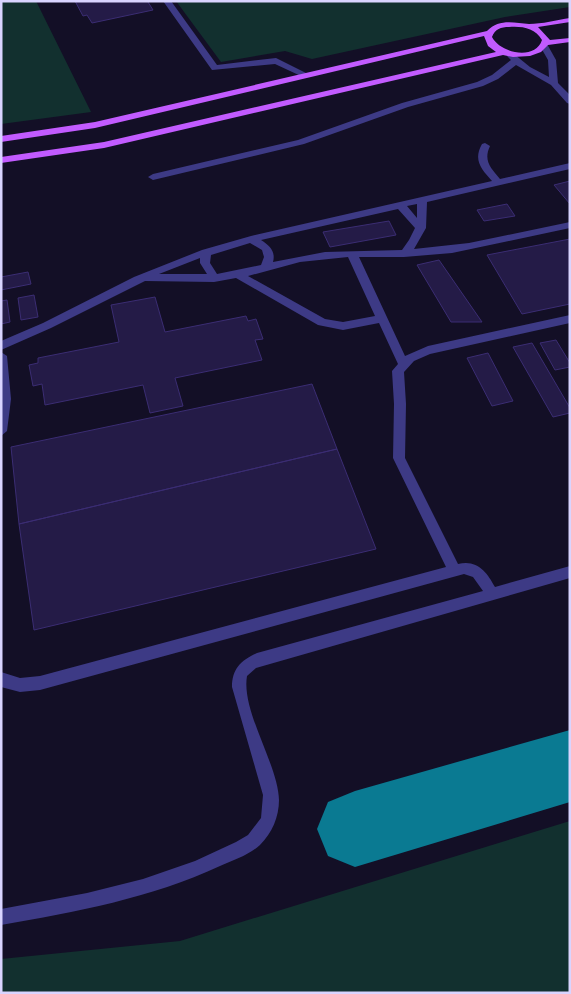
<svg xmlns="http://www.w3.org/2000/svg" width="571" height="994" font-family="'Open Sans',sans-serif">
<rect width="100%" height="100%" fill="#130f26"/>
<path fill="#12302f" d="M 1,1 L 36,1 L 91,112 L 1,124 Z
M 176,1 L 570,1 L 570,7 L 505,17 L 312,59 L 285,51 L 221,62 Z
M 570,821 L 570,993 L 1,993 L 1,959 L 180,941 Z"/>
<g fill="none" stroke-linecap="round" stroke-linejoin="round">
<path fill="#0a7a92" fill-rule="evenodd" d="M 570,730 L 570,802 L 355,867 L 328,856 L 317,829 L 328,802 L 355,791 Z"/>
</g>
<path fill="#241b47" stroke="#3b2d73" d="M 75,1 L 150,1 L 148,2 L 153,10 L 92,23 L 87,15 L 83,16 Z
M 570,181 L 570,204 L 554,185 Z
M 507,204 L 515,216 L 484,221 L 477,210 Z
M 389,221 L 396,235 L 330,247 L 323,232 Z
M 570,239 L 570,304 L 522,314 L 487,255 Z
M 439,260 L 482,322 L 451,322 L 417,265 Z
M 28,272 L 31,284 L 1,290 L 1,277 Z
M 34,295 L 38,317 L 21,320 L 18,298 Z
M 155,297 L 165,332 L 246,316 L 248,321 L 256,319 L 263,339 L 255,340 L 262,360 L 175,378 L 183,406 L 150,413 L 143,385 L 45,405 L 42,384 L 33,386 L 29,365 L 38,363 L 38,358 L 119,342 L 111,305 Z
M 7,300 L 10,322 L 1,324 L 1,301 Z
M 556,340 L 570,363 L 570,367 L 555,370 L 540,343 Z
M 532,343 L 570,408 L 570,413 L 553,417 L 513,347 Z
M 488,353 L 513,401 L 492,406 L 467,358 Z
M 312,384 L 337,449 L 19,524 L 11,447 Z
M 337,449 L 376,549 L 34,630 L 19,524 Z"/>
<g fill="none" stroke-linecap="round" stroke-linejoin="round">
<path fill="#3d3a85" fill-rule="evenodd" d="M 163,1 L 171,1 L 217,65 L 276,58 L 310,75 L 303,77 L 275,64 L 212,70 Z
M 541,44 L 547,44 L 556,60 L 558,83 L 570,95 L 570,104 L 567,103 L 551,85 L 516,65 L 498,79 L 483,86 L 408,107 L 304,144 L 153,180 L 148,177 L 153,174 L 298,140 L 402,103 L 477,82 L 492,75 L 511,60 L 507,56 L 508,54 L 514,54 L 530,67 L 549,77 L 548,60 L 540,46 Z
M 485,143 L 490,146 C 483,161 491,168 500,179 L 570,163 L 570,169 L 427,202 L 426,228 L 414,249 L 469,243 L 570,222 L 570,228 L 452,253 L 404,257 L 359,257 L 405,356 L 428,346 L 570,315 L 570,323 L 430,354 L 414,361 L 404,372 L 406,404 L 405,458 L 458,564 C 477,559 487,572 495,587 L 570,566 L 570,578 L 256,668 L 247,676 C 241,711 278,764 279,800 C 279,817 272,833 260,845 C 249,855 234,860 220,866 C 151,898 76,912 1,925 L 1,909 L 87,893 L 143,879 L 195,861 L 236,842 L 248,835 L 261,818 L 263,795 L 232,687 C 232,669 241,660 257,653 L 483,591 L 473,577 L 464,574 L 40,690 L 20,692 L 1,687 L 1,672 L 20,678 L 40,676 L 446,567 L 393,458 L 394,404 L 392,371 L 398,364 L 379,323 L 343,330 L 318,325 L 236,278 L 214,282 L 145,281 L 51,328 L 1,350 L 1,341 L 43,323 L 134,277 L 202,250 L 251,236 L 492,181 C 481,169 473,160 482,144 ZM 417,204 L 417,218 L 407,206 ZM 398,209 L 415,228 L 409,240 L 402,250 L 325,252 L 273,262 C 276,251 269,245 261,240 ZM 250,243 L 262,250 L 264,257 L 261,265 L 217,274 L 210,263 L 211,255 ZM 348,257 L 375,316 L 343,322 L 325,319 L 248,276 L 300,262 ZM 200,258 L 200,263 L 207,274 L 159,274 Z
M 1,352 L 7,356 L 11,399 L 7,431 L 1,436 Z"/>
<path fill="#c25bff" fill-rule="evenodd" d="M 570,18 L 570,22 L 538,27 L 550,40 L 570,38 L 570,42 L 548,45 L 541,52 L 530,56 L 513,57 L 503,55 L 104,148 L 1,163 L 1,157 L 104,142 L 496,52 L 488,46 L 484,36 L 95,128 L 1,142 L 1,136 L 95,122 L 487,31 C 499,18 515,23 529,24 C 542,24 557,20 570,18 ZM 509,27 C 522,26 535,28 542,40 C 535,61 500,53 492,37 C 495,29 501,27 509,27 Z"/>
</g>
<rect width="571" height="994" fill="none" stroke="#d9d4ff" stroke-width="5"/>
</svg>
